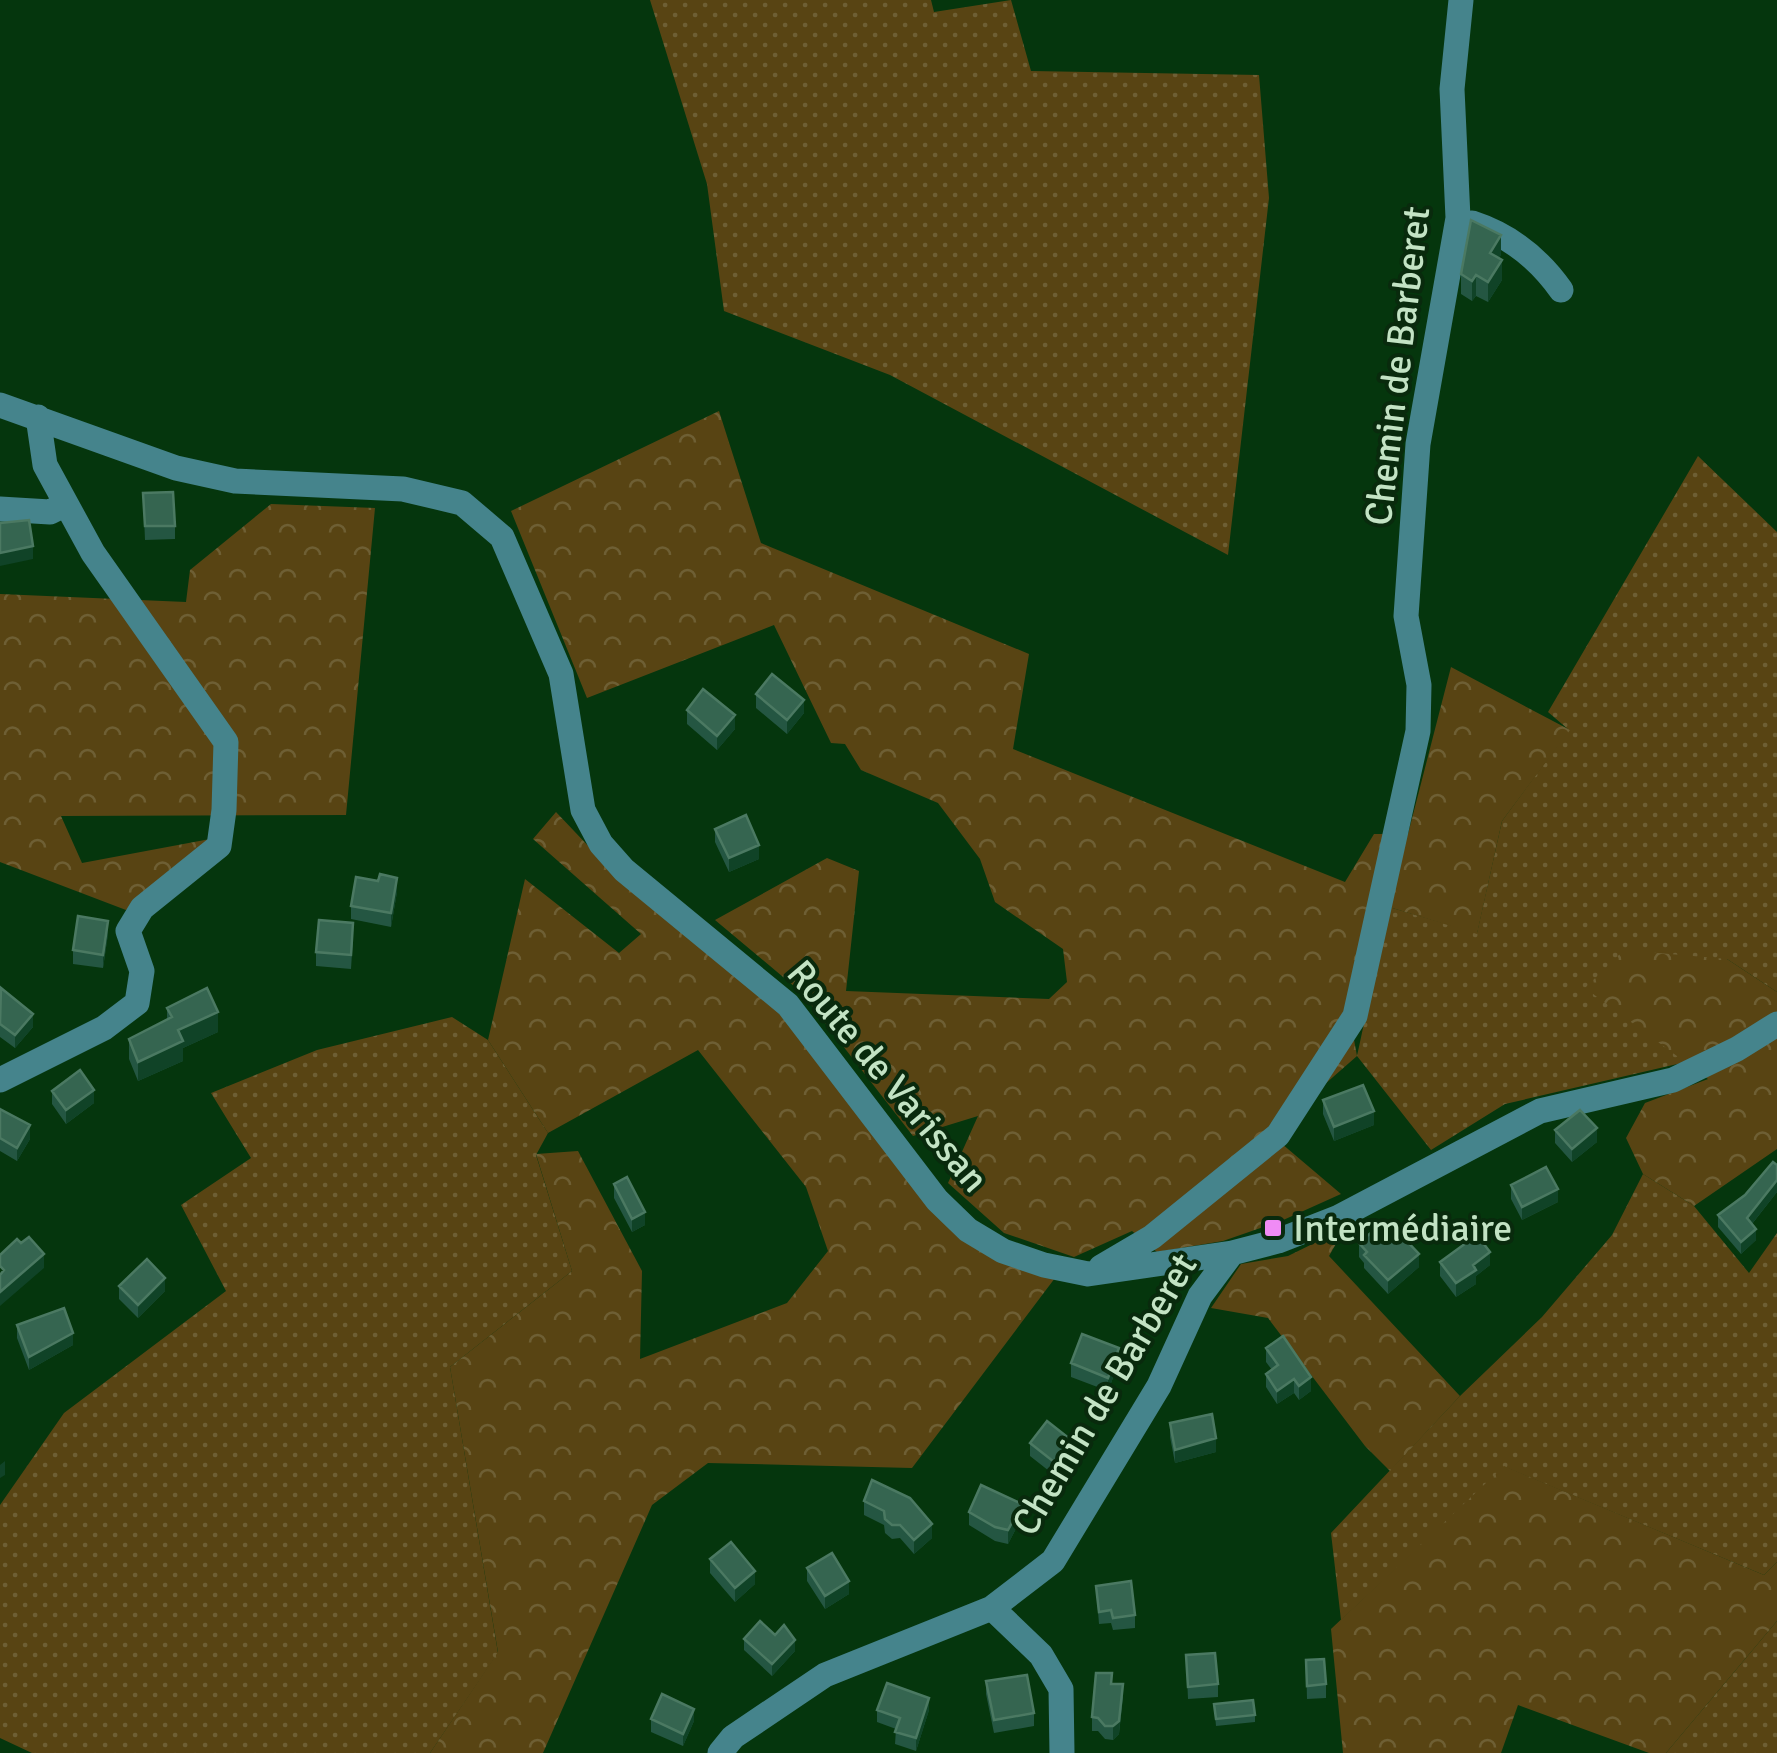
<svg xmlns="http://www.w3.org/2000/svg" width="1777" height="1753" font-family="Signika,sans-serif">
<defs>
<pattern id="grass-dots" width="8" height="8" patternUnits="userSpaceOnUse" patternTransform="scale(2.5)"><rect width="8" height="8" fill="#584413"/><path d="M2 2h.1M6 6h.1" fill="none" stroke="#6e5f34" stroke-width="1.8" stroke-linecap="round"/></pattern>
<pattern id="forest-crowns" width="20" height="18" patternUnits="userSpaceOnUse" patternTransform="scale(2.5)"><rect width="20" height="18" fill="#584413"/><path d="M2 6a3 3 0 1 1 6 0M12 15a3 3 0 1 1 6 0" fill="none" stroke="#6e5f34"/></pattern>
</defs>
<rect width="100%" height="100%" fill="#05360d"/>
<path fill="url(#grass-dots)" d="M 650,0 L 931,0 L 934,12 L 1011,0 L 1031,71 L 1259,75 L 1269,198 L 1228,555 L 890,375 L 724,311 L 707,184 Z
M 1698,456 L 1777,532 L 1777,992 L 1727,959 L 1686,1062 L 1505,1104 L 1431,1150 L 1357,1056 L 1389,907 L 1477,933 L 1502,821 L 1569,730 L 1548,712 Z
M 452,1017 L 488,1040 L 548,1133 L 536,1155 L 572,1271 L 450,1367 L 498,1653 L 430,1753 L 32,1753 L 0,1738 L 0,1505 L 64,1413 L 226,1291 L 181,1205 L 251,1158 L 211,1093 L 317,1050 Z
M 1643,1174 L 1694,1206 L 1749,1273 L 1777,1233 L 1777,1562 L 1764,1575 L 1505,1467 L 1341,1620 L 1331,1533 L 1460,1396 L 1542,1317 L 1612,1235 Z
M 1777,1621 L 1777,1753 L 1666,1753 Z"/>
<path fill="url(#forest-crowns)" d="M 719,411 L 761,543 L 1029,654 L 1013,749 L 1345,882 L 1374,834 L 1408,834 L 1451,667 L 1570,730 L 1502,821 L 1477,934 L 1376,903 L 1348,1007 L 1357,1056 L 1269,1133 L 1341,1194 L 1281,1221 L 1223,1241 L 1157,1252 L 1132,1231 L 1074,1257 L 1004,1233 L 948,1183 L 978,1116 L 913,1136 L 801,992 L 715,920 L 827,858 L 859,871 L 846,991 L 1049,999 L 1067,982 L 1063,949 L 995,902 L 980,859 L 938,803 L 861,770 L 845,744 L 831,743 L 774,625 L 587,698 L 511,511 Z
M 271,504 L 375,508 L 346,815 L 61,816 L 82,863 L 210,839 L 126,910 L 0,862 L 0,594 L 186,602 L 190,570 Z
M 556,812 L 612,871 L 779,1010 L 930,1207 L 1055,1278 L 912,1468 L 708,1463 L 652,1505 L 543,1753 L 430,1753 L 498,1652 L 450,1367 L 572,1271 L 536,1154 L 578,1151 L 642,1271 L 640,1359 L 787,1303 L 828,1251 L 806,1187 L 698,1050 L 548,1133 L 488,1040 L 525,879 L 619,953 L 641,934 L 533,839 Z
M 1624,950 L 1727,959 L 1777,992 L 1777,1149 L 1694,1206 L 1643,1174 L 1626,1138 L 1645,1103 L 1708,1079 L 1585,988 Z
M 1345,1228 L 1329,1256 L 1460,1396 L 1390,1471 L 1365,1446 L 1268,1318 L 1211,1308 L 1241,1264 L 1288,1256 Z
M 1504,1466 L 1764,1575 L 1777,1562 L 1777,1621 L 1666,1753 L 1649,1753 L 1518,1705 L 1501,1753 L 1343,1753 L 1331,1629 Z"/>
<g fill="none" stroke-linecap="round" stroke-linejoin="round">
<path stroke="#45848c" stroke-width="25" d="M 1472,223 C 1509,235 1539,259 1561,290
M 0,405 L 176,468 L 235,481 L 403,489 L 462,503 L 502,537 L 561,674 L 583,810 L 601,844 L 624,870 L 788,1005 L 937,1200 L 968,1230 L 1003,1251 L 1044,1265 L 1088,1274 L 1232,1253 L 1278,1241 L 1337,1218 L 1540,1111 L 1673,1080 L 1737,1049 L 1777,1024
M 0,509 L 50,512 L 66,504
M 0,1080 L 104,1028 L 137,1003 L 142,971 L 128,931 L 142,908 L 219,846 L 224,810 L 226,742 L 93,553 L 45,465 L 38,417
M 1101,1267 L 1152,1237 L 1278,1135 L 1355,1016 L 1418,731 L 1419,685 L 1406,616 L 1418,444 L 1458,218 L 1452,89 L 1461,0
M 992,1608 L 1041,1655 L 1061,1689 L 1062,1753
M 720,1753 L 733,1737 L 825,1675 L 992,1608 L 1053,1561 L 1159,1386 L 1200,1296 L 1232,1253"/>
</g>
<path fill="#245642" d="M 1501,255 L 1499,258 L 1502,280 L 1488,302 L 1476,296 L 1472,301 L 1461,294 L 1461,274 Z
M 143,493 L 175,526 L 175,539 L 145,540 Z
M 756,694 L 804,713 L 787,734 L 756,708 Z
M 687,710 L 735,729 L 717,750 L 687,724 Z
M 715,829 L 759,859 L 729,872 L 715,842 Z
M 397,892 L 391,927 L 351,919 L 351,906 Z
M 108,934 L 103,968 L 73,964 L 73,950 Z
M 353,937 L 351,969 L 316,966 L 316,952 Z
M 0,989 L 33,1027 L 15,1048 L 0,1037 Z
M 167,1008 L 218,1032 L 183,1048 L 183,1061 L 138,1081 L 129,1059 L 129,1039 L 167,1019 Z
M 52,1091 L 94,1103 L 66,1124 L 52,1104 Z
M 1323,1100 L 1374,1125 L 1334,1141 L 1323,1114 Z
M 0,1109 L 30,1139 L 17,1161 L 0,1151 Z
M 1555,1130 L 1597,1142 L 1572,1162 L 1555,1143 Z
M 1777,1165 L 1777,1192 L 1752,1224 L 1756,1240 L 1741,1254 L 1718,1227 L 1718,1215 L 1745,1195 Z
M 614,1184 L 645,1225 L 632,1232 L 614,1198 Z
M 1511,1185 L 1558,1202 L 1522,1220 L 1511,1199 Z
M 1380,1238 L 1419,1267 L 1388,1294 L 1364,1268 L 1364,1263 L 1359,1257 L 1359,1243 Z
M 1440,1262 L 1490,1265 L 1476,1276 L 1476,1284 L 1456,1297 L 1440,1276 Z
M 119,1286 L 165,1291 L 138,1318 L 119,1299 Z
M 17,1325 L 73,1345 L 29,1370 L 17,1338 Z
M 1266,1348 L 1311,1391 L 1299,1400 L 1294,1393 L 1277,1404 L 1266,1387 L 1266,1374 L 1272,1370 L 1266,1362 Z
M 1119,1362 L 1108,1391 L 1071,1377 L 1071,1363 Z
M 1170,1423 L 1216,1452 L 1175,1463 L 1170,1437 Z
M 1030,1443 L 1080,1461 L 1063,1482 L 1030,1456 Z
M 872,1480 L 932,1538 L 914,1554 L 900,1538 L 892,1539 L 885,1533 L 884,1525 L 864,1515 L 864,1501 Z
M 969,1512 L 1022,1517 L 1008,1544 L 995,1541 L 969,1525 Z
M 710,1559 L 755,1584 L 735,1602 L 710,1573 Z
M 807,1568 L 849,1594 L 825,1609 L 807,1581 Z
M 1096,1586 L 1135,1615 L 1135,1628 L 1113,1630 L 1111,1623 L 1099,1624 Z
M 744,1639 L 795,1651 L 772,1676 L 744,1650 Z
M 1186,1655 L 1218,1684 L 1218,1697 L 1188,1699 Z
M 1306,1660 L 1326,1684 L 1326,1698 L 1307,1699 Z
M 986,1681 L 1034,1713 L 1034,1726 L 994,1733 L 986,1694 Z
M 1111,1684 L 1123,1697 L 1119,1734 L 1113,1740 L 1105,1739 L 1098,1731 L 1092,1731 L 1092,1717 Z
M 1214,1704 L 1255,1715 L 1255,1722 L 1216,1726 Z
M 877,1710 L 929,1710 L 916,1751 L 895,1744 L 896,1729 L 877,1722 Z
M 651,1719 L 694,1721 L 683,1746 L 651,1732 Z"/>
<path fill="#104327" d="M 1501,235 L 1501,255 L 1490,273 L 1490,253 Z
M 1502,260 L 1502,280 L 1488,302 L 1488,282 Z
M 1476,275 L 1476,296 L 1472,301 L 1472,281 Z
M 33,546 L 33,559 L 0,566 L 0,553 Z
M 804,700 L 804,713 L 787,734 L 787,720 Z
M 735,715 L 735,729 L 717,750 L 717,736 Z
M 759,845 L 759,859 L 729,872 L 729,858 Z
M 397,878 L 397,892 L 391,927 L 391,913 Z
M 108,921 L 108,934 L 103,968 L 103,955 Z
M 218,1012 L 218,1032 L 183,1048 L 183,1061 L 138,1081 L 138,1062 L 178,1030 Z
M 33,1014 L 33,1027 L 15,1048 L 15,1035 Z
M 94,1090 L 94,1103 L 66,1124 L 66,1110 Z
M 1374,1111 L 1374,1125 L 1334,1141 L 1334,1127 Z
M 30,1125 L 30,1139 L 17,1161 L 17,1148 Z
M 1597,1128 L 1597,1142 L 1572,1162 L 1572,1149 Z
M 1777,1180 L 1777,1192 L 1747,1230 L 1747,1218 Z
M 1558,1189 L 1558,1202 L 1522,1220 L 1522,1207 Z
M 645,1212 L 645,1225 L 632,1232 L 632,1219 Z
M 1756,1229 L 1756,1240 L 1741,1254 L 1741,1242 Z
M 1490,1252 L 1490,1265 L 1476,1276 L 1476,1284 L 1456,1297 L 1456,1283 L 1473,1265 Z
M 44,1254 L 44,1268 L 0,1306 L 0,1292 Z
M 1419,1254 L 1419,1267 L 1388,1294 L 1388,1280 Z
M 165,1278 L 165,1291 L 138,1318 L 138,1305 Z
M 73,1333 L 73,1345 L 29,1370 L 29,1357 Z
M 1119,1348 L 1119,1362 L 1108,1391 L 1108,1378 Z
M 1311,1377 L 1311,1391 L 1299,1400 L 1299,1386 Z
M 1294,1379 L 1294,1393 L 1277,1404 L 1277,1391 Z
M 1216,1438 L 1216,1452 L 1175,1463 L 1175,1450 Z
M 1080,1447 L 1080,1461 L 1063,1482 L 1063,1469 Z
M 5,1461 L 5,1475 L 0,1478 L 0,1465 Z
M 1022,1504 L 1022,1517 L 1008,1544 L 1008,1530 Z
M 932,1524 L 932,1538 L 914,1554 L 914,1540 Z
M 755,1571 L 755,1584 L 735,1602 L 735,1588 Z
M 849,1581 L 849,1594 L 825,1609 L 825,1596 Z
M 795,1640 L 795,1651 L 772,1676 L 772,1664 Z
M 1123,1684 L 1119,1734 L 1113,1740 L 1113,1726 Z
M 929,1698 L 929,1710 L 916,1751 L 916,1738 Z
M 694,1709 L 694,1721 L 683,1746 L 683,1734 Z"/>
<path fill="#356550" stroke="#4b7962" stroke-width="2.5" d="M 1471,220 L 1501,235 L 1490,253 L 1502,260 L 1488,282 L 1476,275 L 1472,281 L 1461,274 Z
M 173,492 L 175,526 L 145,526 L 143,493 Z
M 29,520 L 33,546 L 0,553 L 0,523 Z
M 772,674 L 804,700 L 787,720 L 756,694 Z
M 703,689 L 735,715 L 717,736 L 687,710 Z
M 746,815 L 759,845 L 729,858 L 715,829 Z
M 380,874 L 397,878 L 391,913 L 351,906 L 356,877 L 378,881 Z
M 78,916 L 108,921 L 103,955 L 73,950 Z
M 319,920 L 353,923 L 351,955 L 316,952 Z
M 1,988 L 33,1014 L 15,1035 L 0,1024 Z
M 207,988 L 218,1012 L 178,1030 L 183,1041 L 138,1062 L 129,1039 L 172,1017 L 167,1008 Z
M 80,1070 L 94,1090 L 66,1110 L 52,1091 Z
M 1363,1085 L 1374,1111 L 1334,1127 L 1323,1100 Z
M 0,1109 L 30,1125 L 17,1148 L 0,1138 Z
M 1580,1110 L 1597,1128 L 1572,1149 L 1555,1130 Z
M 1773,1162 L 1777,1165 L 1777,1180 L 1747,1218 L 1756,1229 L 1741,1242 L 1718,1215 L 1745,1195 Z
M 1546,1167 L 1558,1189 L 1522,1207 L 1511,1185 Z
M 627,1177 L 645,1212 L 632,1219 L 614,1184 Z
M 1373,1231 L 1380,1238 L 1386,1234 L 1391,1240 L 1399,1233 L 1419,1254 L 1388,1280 L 1364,1255 L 1367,1252 L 1359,1243 Z
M 1477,1235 L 1490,1252 L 1473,1265 L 1476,1270 L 1456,1283 L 1440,1262 Z
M 29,1237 L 44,1254 L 0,1292 L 0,1275 L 4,1270 L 0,1266 L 0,1255 L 17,1239 L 21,1243 Z
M 147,1259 L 165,1278 L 138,1305 L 119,1286 Z
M 64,1308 L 73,1333 L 29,1357 L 17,1325 Z
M 1082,1334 L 1119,1348 L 1108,1378 L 1071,1363 Z
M 1283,1336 L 1311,1377 L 1299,1386 L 1294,1379 L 1277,1391 L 1266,1374 L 1278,1365 L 1266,1348 Z
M 1212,1414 L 1216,1438 L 1175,1450 L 1170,1423 Z
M 1047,1421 L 1080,1447 L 1063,1469 L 1030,1443 Z
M 872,1480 L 910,1498 L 932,1524 L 914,1540 L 900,1525 L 892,1525 L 885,1519 L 884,1511 L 864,1501 Z
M 981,1485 L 1022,1504 L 1008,1530 L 995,1527 L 969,1512 Z
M 731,1542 L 755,1571 L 735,1588 L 710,1559 Z
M 832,1553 L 849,1581 L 825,1596 L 807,1568 Z
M 1131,1581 L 1135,1615 L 1113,1618 L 1111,1610 L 1099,1612 L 1096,1586 Z
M 760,1621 L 775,1635 L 784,1625 L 795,1640 L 772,1664 L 744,1639 Z
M 1215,1653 L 1218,1684 L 1188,1687 L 1186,1655 Z
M 1324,1659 L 1326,1684 L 1307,1686 L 1306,1660 Z
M 1096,1673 L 1112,1673 L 1111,1684 L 1123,1684 L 1119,1721 L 1113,1726 L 1105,1726 L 1098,1718 L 1092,1717 Z
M 1027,1675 L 1034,1713 L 994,1720 L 986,1681 Z
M 887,1683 L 929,1698 L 916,1738 L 895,1732 L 900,1718 L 877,1710 Z
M 662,1694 L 694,1709 L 683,1734 L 651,1719 Z
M 1253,1700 L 1255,1715 L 1216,1719 L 1214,1704 Z"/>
<rect fill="#f08bf5" stroke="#092a0d" stroke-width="4" x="1263" y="1218" width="20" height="20" rx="5"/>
<g text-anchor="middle" stroke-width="8" stroke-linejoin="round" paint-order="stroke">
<g font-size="38" fill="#c3e3c4" stroke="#092a0d">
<text transform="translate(1397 366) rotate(-83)" y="13">Chemin de Barberet</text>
<text transform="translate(888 1076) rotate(50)" y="13">Route de Varissan</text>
<text transform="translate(1104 1394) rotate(-59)" y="13">Chemin de Barberet</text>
</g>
<g font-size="38" fill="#c3e3c4" stroke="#092a0d" text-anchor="start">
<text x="1293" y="1241">Intermédiaire</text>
</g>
</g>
</svg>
